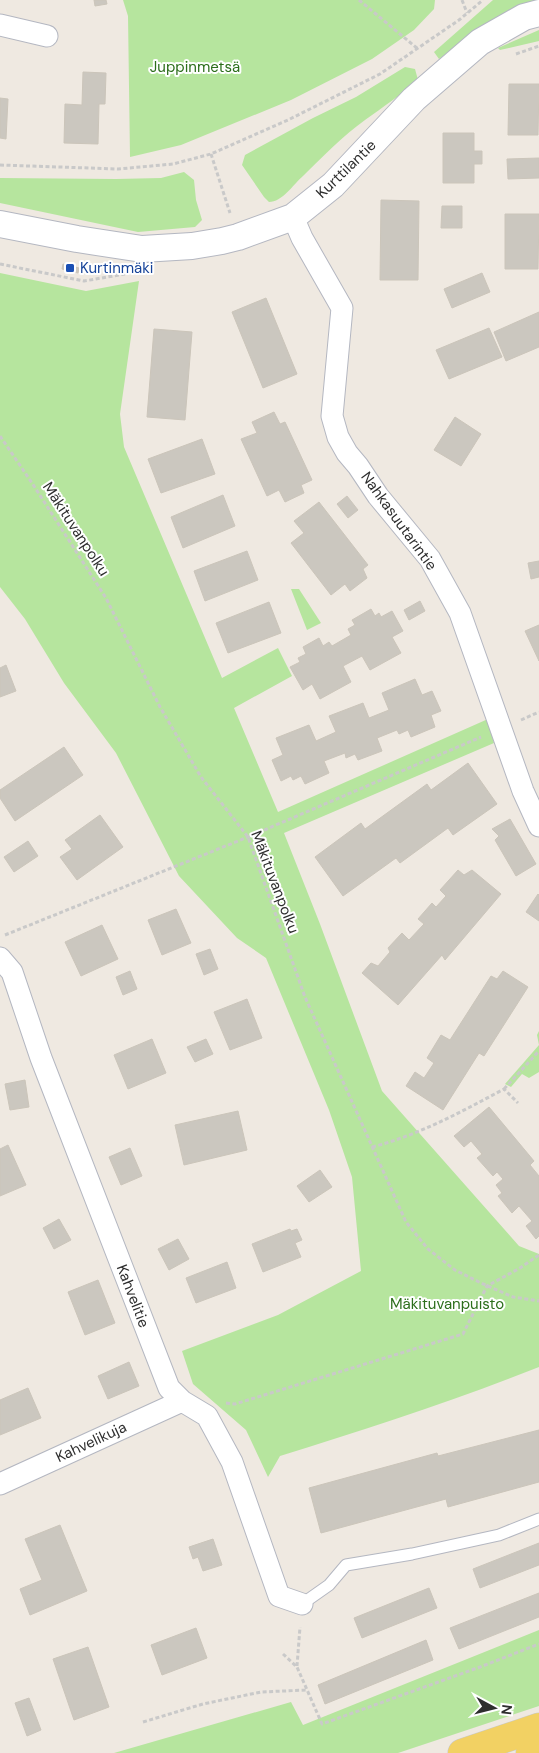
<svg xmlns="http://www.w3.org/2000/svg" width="539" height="1753" font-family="'DM Sans',sans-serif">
<rect width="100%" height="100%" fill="#efe9e1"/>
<path fill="#b6e59e" d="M 123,0 L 435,0 L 434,9 L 414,30 L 372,59 L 291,100 L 181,145 L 130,157 L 128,16 Z
M 493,0 L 539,0 L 539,3 L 474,33 L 439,59 L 434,52 Z
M 539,30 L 539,41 L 500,50 L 498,48 Z
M 405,67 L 415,69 L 418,80 C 401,95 383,107 365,120 C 343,136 322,157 302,177 C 293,185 282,202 269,202 L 264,197 L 242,165 L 245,155 L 313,118 L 356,97 Z
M 184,172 L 194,180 L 196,200 L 202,220 L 195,227 L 138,232 L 0,203 L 0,178 L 116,179 L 161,178 Z
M 0,273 L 86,291 L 139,281 L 120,414 L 124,447 L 222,678 L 278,648 L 292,676 L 234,708 L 278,812 L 488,719 L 494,743 L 284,833 L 320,924 L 382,1091 L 519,1246 L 539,1254 L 539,1367 C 454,1401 367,1429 280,1456 L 268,1477 L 246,1430 L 193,1384 L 182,1351 L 278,1315 L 361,1271 L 352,1177 L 329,1110 L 266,958 L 237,938 L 179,876 L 116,753 L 64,683 L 25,619 L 0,587 Z
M 291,589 L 299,589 L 321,623 L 307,630 Z
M 539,1031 L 539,1072 L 529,1078 L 522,1074 L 511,1087 L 505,1084 L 539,1045 L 537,1035 Z
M 539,1630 L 539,1706 L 398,1753 L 114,1753 L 291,1702 L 303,1725 Z"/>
<path fill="#cbc7bf" stroke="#cbc5ba" d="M 94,0 L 106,0 L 107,4 L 95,6 Z
M 83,72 L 106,73 L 105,104 L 99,104 L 98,144 L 64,143 L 65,104 L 82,105 Z
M 509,84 L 539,84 L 538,135 L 508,135 Z
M 0,98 L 8,99 L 6,139 L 0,138 Z
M 443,133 L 474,133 L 474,151 L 482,151 L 482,164 L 474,164 L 474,183 L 443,183 Z
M 539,158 L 539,178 L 508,179 L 507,159 Z
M 381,200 L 419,201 L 418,280 L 380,280 Z
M 442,206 L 462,206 L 462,228 L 441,228 Z
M 505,214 L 539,214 L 538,269 L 505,269 Z
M 63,264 L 79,268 L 78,273 L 62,269 Z
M 482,273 L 490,292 L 452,308 L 444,289 Z
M 266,298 L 297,374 L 263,388 L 232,312 Z
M 539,312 L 539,347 L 506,361 L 494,332 Z
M 489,328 L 502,357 L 449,379 L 436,350 Z
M 154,329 L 192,332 L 185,420 L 147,417 Z
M 274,412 L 280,424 L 285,422 L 312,480 L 301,485 L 304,493 L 285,502 L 279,490 L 267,496 L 241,439 L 257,433 L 252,422 Z
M 455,417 L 481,434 L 461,466 L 434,450 Z
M 202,439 L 215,474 L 161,493 L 148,459 Z
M 223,495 L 235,526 L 183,548 L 171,517 Z
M 347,496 L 358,510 L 348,518 L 337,504 Z
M 319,502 L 368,565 L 363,569 L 367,578 L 350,591 L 345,584 L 331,595 L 291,543 L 304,533 L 294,521 Z
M 247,551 L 258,580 L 205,601 L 194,571 Z
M 539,561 L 539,577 L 531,579 L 528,563 Z
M 420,601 L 425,611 L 409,620 L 404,610 Z
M 269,602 L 281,633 L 228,653 L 216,623 Z
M 371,609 L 375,616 L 379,613 L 381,617 L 392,611 L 403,631 L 392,637 L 401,653 L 370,670 L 362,656 L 343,666 L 351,682 L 320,699 L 312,684 L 303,690 L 290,667 L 300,662 L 298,658 L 306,654 L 303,647 L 319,638 L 323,646 L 329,642 L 332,646 L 351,635 L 348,629 L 355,625 L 352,620 Z
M 539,625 L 539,661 L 525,631 Z
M 6,665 L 16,691 L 0,697 L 0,668 Z
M 415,679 L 422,695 L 432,691 L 441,711 L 431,715 L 435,727 L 411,737 L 408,730 L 399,734 L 397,730 L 377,738 L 382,751 L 358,760 L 355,754 L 346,758 L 345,753 L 324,761 L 329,773 L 305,784 L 301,776 L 293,780 L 291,776 L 281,781 L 272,760 L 283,755 L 276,738 L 309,725 L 316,741 L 336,732 L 329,716 L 363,703 L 369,718 L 389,710 L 382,693 Z
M 64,747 L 83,775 L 15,821 L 0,798 L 0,790 Z
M 468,763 L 497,804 L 453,835 L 448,828 L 400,863 L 396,858 L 343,896 L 315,857 L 361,823 L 365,829 L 427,784 L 431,790 Z
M 100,815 L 123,847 L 77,880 L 60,857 L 72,849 L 65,840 Z
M 510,819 L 536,864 L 516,876 L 495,840 L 499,836 L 492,829 Z
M 28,841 L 38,856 L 14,872 L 4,857 Z
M 458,870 L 464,875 L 472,870 L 501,894 L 445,960 L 442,955 L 398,1005 L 362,973 L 371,963 L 378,966 L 390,952 L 388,948 L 402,933 L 409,940 L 424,924 L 418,919 L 432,903 L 436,907 L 446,896 L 440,890 Z
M 538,894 L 539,895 L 539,921 L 526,912 Z
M 176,909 L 191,943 L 162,955 L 148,920 Z
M 102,925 L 118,959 L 81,976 L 65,942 Z
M 210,949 L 218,969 L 204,975 L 196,954 Z
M 130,971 L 137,989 L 123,995 L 116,977 Z
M 503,971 L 528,987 L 484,1056 L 479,1053 L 443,1110 L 406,1086 L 415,1072 L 424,1078 L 434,1063 L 427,1058 L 441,1035 L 450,1040 L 491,976 L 497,979 Z
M 247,999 L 262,1038 L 230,1050 L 214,1012 Z
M 152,1039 L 166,1073 L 128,1089 L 114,1055 Z
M 206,1039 L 213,1054 L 195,1062 L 187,1047 Z
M 25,1080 L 29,1107 L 10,1110 L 5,1084 Z
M 489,1107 L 534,1161 L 530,1165 L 539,1176 L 539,1236 L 536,1239 L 526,1226 L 532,1221 L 519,1206 L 512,1213 L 498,1196 L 502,1193 L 496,1185 L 503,1179 L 497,1172 L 493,1176 L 477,1158 L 482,1154 L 471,1141 L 464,1147 L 454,1136 Z
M 238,1111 L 247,1150 L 184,1165 L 175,1125 Z
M 8,1145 L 26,1185 L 0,1196 L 0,1149 Z
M 130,1148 L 142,1176 L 121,1185 L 109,1157 Z
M 320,1170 L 332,1187 L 309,1202 L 297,1186 Z
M 59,1219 L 71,1240 L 54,1249 L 43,1228 Z
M 290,1229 L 291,1231 L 297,1229 L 302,1240 L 295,1243 L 301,1257 L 263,1272 L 252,1244 Z
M 178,1239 L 189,1259 L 169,1270 L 158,1249 Z
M 227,1262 L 236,1288 L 196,1303 L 186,1278 Z
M 98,1280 L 115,1323 L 85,1335 L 68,1292 Z
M 129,1362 L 139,1386 L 108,1399 L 98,1376 Z
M 28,1388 L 41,1418 L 0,1435 L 0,1400 Z
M 539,1430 L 539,1482 L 448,1507 L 446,1499 L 321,1533 L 309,1488 L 437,1453 L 438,1456 Z
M 60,1525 L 87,1591 L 30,1615 L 20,1589 L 42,1580 L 25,1539 Z
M 213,1539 L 222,1565 L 203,1571 L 198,1557 L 193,1559 L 189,1547 Z
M 539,1543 L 539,1565 L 480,1588 L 473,1569 Z
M 429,1588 L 437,1608 L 362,1638 L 354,1618 Z
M 539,1593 L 539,1617 L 459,1649 L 450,1628 Z
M 196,1628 L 207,1658 L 162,1675 L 151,1645 Z
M 426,1640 L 433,1660 L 325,1704 L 318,1685 Z
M 88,1647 L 109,1707 L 74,1720 L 53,1659 Z
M 29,1698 L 41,1730 L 27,1736 L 15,1703 Z"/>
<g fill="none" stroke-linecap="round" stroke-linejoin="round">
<defs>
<path id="service" d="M 302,1604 L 329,1585 L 346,1565 L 412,1554 L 499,1535 L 539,1519"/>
<path id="minor" d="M 0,25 L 47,36
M 293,217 L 302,238 L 342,308 L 332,416 L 338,437 L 347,453 L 358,466 L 378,496 L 430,559 L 460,613 L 523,791 L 539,826
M 0,958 L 12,972 L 41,1058 L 169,1388 L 182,1401 L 207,1416 L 232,1462 L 279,1596 L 302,1604
M 0,1484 L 182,1401"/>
<path id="tertiary" d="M 0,224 L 77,239 L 142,249 L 192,246 L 222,241 L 238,237 L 293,217 L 333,185 L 414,99 L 480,42 L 524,17 L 539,13"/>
<path id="primary" d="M 462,1753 L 539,1727
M 530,1753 L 539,1748"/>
</defs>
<use href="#service" stroke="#b4b7c1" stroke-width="13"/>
<use href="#minor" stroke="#b4b7c1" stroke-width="23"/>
<use href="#tertiary" stroke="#b4b7c1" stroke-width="28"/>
<use href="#primary" stroke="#c9c9c9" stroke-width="29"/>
<path stroke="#c9c9c9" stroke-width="3" stroke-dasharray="4 2.5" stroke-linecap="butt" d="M 359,0 L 418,49
M 462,0 L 467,13
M 516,54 L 539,46
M 211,154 L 230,213
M 0,165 L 118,169 L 173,164 L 211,154 L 288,120 L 380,74 L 459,20 L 483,0
M 0,264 L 84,281 L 125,274
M 0,436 L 32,483 L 106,598 L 160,707 L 201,777 L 248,837 L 305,997 L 406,1222 L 428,1249 L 455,1270 L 481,1283 L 513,1297 L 539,1301
M 521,720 L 539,712
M 5,935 L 248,837 L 481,737
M 504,1089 L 539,1051
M 372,1147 C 419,1135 461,1112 504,1089 L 518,1103
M 226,1403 L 235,1404 L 463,1334 L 487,1286 L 520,1268 L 539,1255
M 283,1654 L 297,1667 L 322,1724 L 480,1667 L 539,1644
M 297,1666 L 300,1627
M 143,1722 L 203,1704 L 261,1692 L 307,1690"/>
<use href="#service" stroke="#fff" stroke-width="11"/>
<use href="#minor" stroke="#fff" stroke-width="21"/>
<use href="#tertiary" stroke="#fff" stroke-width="26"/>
<use href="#primary" stroke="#f2d163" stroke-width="28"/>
</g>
<rect fill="#1a4fb4" stroke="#fff" stroke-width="2" x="65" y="263" width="10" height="10" rx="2.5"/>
<g text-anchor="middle" stroke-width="4" stroke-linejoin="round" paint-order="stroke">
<g font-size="15" fill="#2c6e1b" stroke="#fff">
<text x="195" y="72">Juppinmetsä</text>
<text x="447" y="1309">Mäkituvanpuisto</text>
</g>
<g font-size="15" fill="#2e2e2e" stroke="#fff">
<text transform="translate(346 169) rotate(-44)" y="5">Kurttilantie</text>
<text transform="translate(399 521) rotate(54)" y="5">Nahkasuutarintie</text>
<text transform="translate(76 529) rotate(57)" y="5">Mäkituvanpolku</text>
<text transform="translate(275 882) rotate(69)" y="5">Mäkituvanpolku</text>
<text transform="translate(133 1296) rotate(69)" y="5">Kahvelitie</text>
<text transform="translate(91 1442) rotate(-25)" y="5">Kahvelikuja</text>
</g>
<g font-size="15" fill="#164399" stroke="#fff" text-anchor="start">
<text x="80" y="273">Kurtinmäki</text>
</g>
</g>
<g transform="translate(494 1708) rotate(97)" stroke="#ffffff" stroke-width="4" paint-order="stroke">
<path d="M0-4L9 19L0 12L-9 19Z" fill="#2e2e2e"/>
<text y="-8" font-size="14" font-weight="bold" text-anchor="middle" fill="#2e2e2e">N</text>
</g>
</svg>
